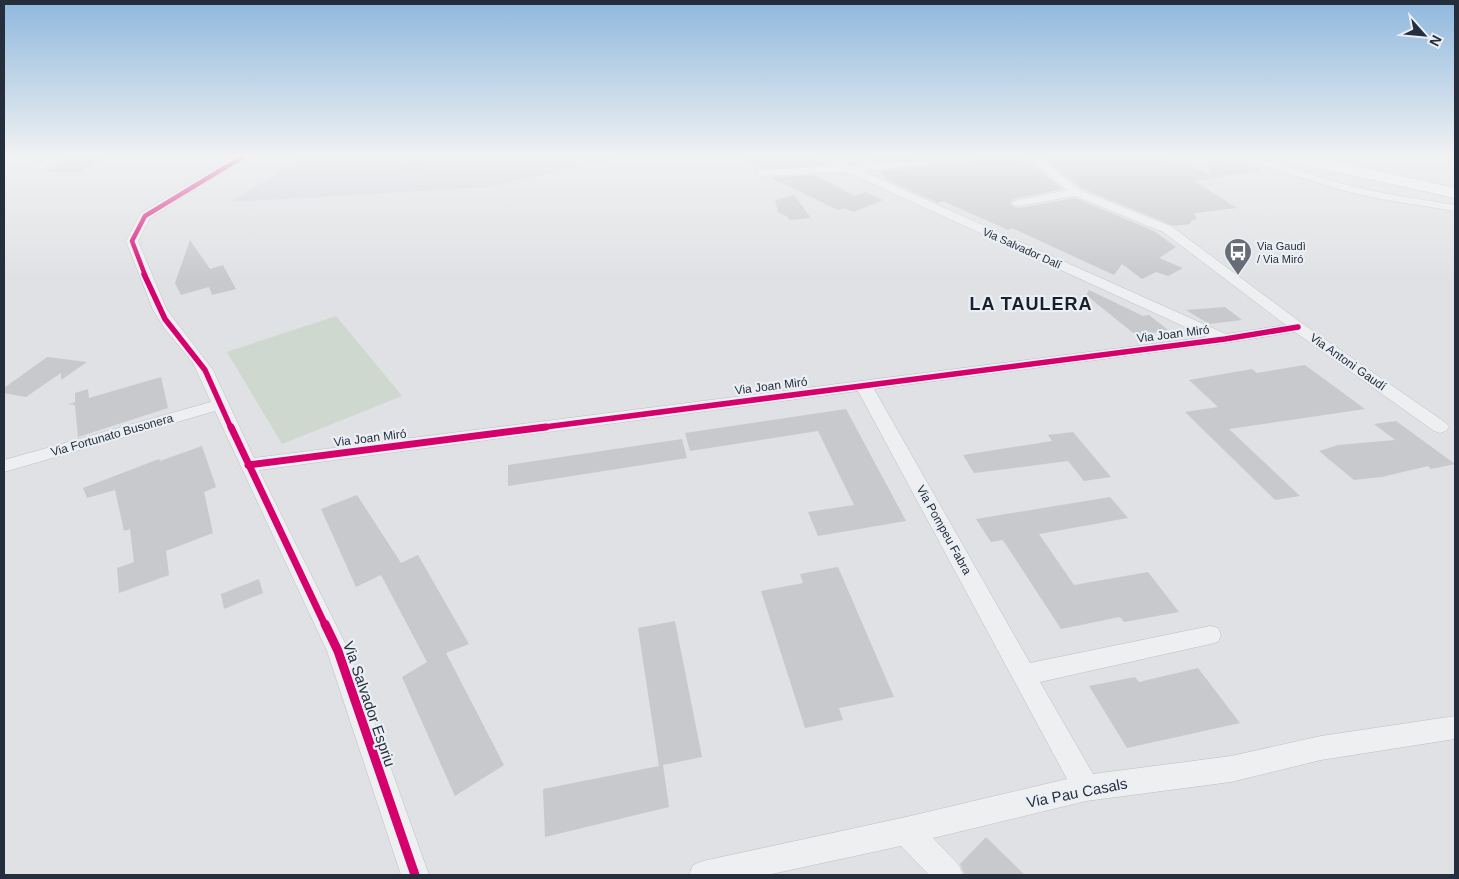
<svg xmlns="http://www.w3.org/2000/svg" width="1459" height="879" font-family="Helvetica,sans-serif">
<rect width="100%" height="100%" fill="#dfe1e4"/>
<path fill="#d0d4db" d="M 305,156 L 628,156 L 488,187 L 231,202 Z"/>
<path fill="#cfd8cf" d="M 336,316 L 402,396 L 282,444 L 227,352 Z"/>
<path fill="#c7c9cc" d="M 71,156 L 104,156 L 81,172 L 46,172 Z
M 413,156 L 442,156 L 422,172 L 396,169 Z
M 738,156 L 807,156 L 824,165 L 760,168 Z
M 869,156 L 928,156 L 932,158 L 874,162 Z
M 978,156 L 1021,156 L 1063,189 L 1014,199 L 1010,203 L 1014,207 L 1018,208 L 1075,198 L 1154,231 L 1176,247 L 1159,258 L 1183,268 L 1168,276 L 1156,272 L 1142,279 L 1122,264 L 1114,275 L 1012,228 L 1008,230 L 943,201 L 938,203 L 887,180 L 880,171 L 928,167 L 934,164 L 938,166 L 978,159 Z
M 1074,156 L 1160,156 L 1172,165 L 1187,164 L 1210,176 L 1208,161 L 1213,162 L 1213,159 L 1260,168 L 1260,170 L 1194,181 L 1237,208 L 1194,213 L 1197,219 L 1191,221 L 1190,224 L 1174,226 L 1081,188 L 1045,159 Z
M 815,175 L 855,196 L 865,192 L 883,200 L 853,212 L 844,208 L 838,210 L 773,179 L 774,177 Z
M 794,195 L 811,218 L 789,220 L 788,217 L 778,212 L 775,200 Z
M 190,240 L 210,269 L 223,265 L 236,289 L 212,295 L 209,287 L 181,295 L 175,283 Z
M 1089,290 L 1143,316 L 1149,315 L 1168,330 L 1137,336 L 1086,295 Z
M 1225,307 L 1242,320 L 1209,324 L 1186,310 Z
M 47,357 L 87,362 L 61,380 L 61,373 L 26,397 L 4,393 L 4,388 Z
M 1305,365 L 1365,409 L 1229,429 L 1300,496 L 1275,500 L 1185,412 L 1218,407 L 1189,380 L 1252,369 L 1257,373 Z
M 161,377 L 168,408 L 78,437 L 75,405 L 68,404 L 75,402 L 75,393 L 88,389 L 89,398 Z
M 846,409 L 906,521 L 818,536 L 808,512 L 854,505 L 818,431 L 690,451 L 685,433 Z
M 1396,421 L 1455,464 L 1431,469 L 1428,466 L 1382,477 L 1354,480 L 1319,451 L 1338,445 L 1395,440 L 1374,424 Z
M 1073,432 L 1111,477 L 1084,481 L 1068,461 L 974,473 L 963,455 L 1052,441 L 1048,435 Z
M 682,439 L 687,458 L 508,486 L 508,465 Z
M 202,446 L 216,487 L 204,492 L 213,533 L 166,551 L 169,575 L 119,593 L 117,568 L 134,562 L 130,529 L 124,531 L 115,490 L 87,498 L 83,488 L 159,459 L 160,461 Z
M 357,495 L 401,563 L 418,555 L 469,644 L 446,653 L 504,765 L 455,796 L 402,677 L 427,662 L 381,575 L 356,587 L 321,509 Z
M 1110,497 L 1128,518 L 1039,534 L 1074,585 L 1148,572 L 1179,612 L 1124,622 L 1120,617 L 1061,629 L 1003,540 L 991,542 L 976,519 Z
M 838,567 L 894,697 L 839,708 L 843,720 L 805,728 L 761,591 L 803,583 L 800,574 Z
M 259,579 L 263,593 L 224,609 L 221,594 Z
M 675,621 L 702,757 L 663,765 L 669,807 L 545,837 L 543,789 L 659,766 L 638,628 Z
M 1198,668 L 1240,723 L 1127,748 L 1089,686 L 1135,677 L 1139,682 Z
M 986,837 L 1025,875 L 965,875 L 960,864 Z"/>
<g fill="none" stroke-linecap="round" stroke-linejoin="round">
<defs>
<path id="street" d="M 49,156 L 62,156 L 44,169 L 36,169 L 35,167 Z
M 236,156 L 249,156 L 150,218 L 138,241 L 167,310 L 213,370 L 254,458 L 1207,337 L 847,172 L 760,176 L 755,173 L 760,170 L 834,166 L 815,156 L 830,156 L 850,166 L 932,160 L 933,162 L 932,164 L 928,165 L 862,171 L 1226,334 L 1286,325 L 1163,232 L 1075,196 L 1018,206 L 1014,205 L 1012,203 L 1014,201 L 1067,190 L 1026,156 L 1038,156 L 1080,190 L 1171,226 L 1303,324 L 1446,423 L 1449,427 L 1446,431 L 1440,433 L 1434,431 L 1295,332 L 1225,343 L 874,389 L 1030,663 L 1210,626 L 1218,628 L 1221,635 L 1218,642 L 1210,644 L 1040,682 L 1093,774 L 1231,756 L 1321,736 L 1455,716 L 1455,739 L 1321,760 L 1231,782 L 1086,801 L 933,838 L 959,865 L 963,875 L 929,875 L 901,846 L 767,875 L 689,875 L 693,865 L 703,861 L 906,817 L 1067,779 L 858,391 L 259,470 L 349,651 L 429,875 L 401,875 L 327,651 L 215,411 L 4,472 L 4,460 L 211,402 L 193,363 L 165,329 L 153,310 L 126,241 L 141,213 Z
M 947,156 L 976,156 L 971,159 L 938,164 L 933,161 L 934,159 Z
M 1232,156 C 1270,156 1308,175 1344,184 C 1381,194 1418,199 1455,205 L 1455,211 L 1380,199 L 1341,190 Z"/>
<path id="primary" d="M 1278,156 L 1311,156 L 1455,188 L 1455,198 L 1286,161 L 1280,159 Z"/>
</defs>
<use href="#street" stroke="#bdbfc2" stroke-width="1"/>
<use href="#primary" stroke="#babec2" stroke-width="1"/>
<use href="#street" fill="#eeeff1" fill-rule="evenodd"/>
<use href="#primary" fill="#f3f4f5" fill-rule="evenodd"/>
<defs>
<path id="cycleway-far3" d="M 145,275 L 132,241 L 145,216 L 244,156"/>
<path id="cycleway-far2" d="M 144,274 L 165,319 L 205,370 L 231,428
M 537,428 L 1225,339 L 1298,327"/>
<path id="cycleway-far1" d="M 231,427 L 325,625
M 248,465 L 546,427"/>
<path id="cycleway" d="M 325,624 L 338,651 L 415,875"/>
</defs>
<use href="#cycleway-far3" stroke="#ebeff4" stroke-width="6"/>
<use href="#cycleway-far2" stroke="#ebeff4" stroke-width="8"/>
<use href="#cycleway-far1" stroke="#ebeff4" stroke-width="10"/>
<use href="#cycleway" stroke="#ebeff4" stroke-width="12"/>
<use href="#cycleway-far3" stroke="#d6006c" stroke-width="4.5"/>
<use href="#cycleway-far2" stroke="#d6006c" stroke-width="5.5"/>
<use href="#cycleway-far1" stroke="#d6006c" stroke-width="7"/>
<use href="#cycleway" stroke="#d6006c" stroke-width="9"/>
</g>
<linearGradient id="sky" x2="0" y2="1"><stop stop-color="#8fb8de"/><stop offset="0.56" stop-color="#f1f2f3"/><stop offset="1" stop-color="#f1f2f3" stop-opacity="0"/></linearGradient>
<rect width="1459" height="280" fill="url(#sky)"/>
<defs>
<symbol id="bus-pin" viewBox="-11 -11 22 30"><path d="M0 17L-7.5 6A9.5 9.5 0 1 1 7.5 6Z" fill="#666d77" stroke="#ebeff4"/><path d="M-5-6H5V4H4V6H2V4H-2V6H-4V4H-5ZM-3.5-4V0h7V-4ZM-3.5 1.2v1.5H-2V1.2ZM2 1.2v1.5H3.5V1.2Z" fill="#fff"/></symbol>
</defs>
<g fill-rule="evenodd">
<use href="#bus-pin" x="1222" y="236" width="32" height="43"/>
</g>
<g text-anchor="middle" stroke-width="4.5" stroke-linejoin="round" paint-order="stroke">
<g font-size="11" fill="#252e3d" stroke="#ebeff4" text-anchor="start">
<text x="1257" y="250">Via Gaudì<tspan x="1257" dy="13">/ Via Miró</tspan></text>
</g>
<g font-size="11" fill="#252e3d" stroke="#ebeff4">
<text transform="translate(1022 248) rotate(24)" y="4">Via Salvador Dalí</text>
</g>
<g font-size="12" fill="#252e3d" stroke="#ebeff4">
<text transform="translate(1173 334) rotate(-7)" y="4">Via Joan Miró</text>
<text transform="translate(1348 362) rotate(35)" y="4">Via Antoni Gaudí</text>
<text transform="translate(771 386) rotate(-7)" y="4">Via Joan Miró</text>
<text transform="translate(112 435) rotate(-16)" y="4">Via Fortunato Busonera</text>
<text transform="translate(370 438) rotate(-7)" y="4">Via Joan Miró</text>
<text transform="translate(944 530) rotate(61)" y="4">Via Pompeu Fabra</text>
</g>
<g font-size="15" fill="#252e3d" stroke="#ebeff4">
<text transform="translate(369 704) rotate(71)" y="5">Via Salvador Espriu</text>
<text transform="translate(1077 793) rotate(-11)" y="5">Via Pau Casals</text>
</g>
<g font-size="18" font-weight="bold" letter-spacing="1" fill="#181f2d" stroke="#ebeff4">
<text x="1031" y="310">LA TAULERA</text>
</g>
</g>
<rect width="1459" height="879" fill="none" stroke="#252e3d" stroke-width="10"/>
<g transform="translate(1424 35) rotate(117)" stroke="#ebeff4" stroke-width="4" paint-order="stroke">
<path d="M0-4L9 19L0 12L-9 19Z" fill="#252e3d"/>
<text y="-8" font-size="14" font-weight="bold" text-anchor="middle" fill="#252e3d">N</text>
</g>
</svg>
